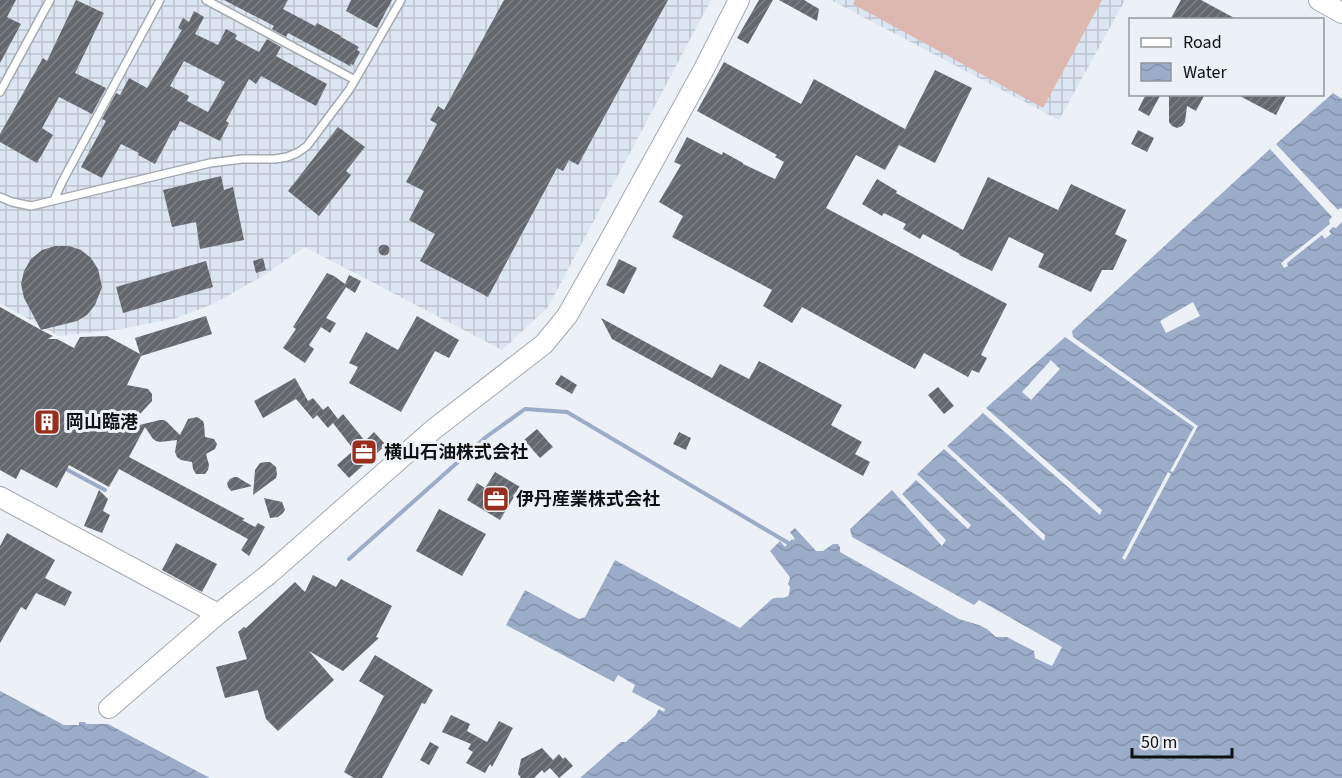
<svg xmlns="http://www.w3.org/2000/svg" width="1342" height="778" font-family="'Source Sans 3','Noto Sans JP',sans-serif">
<defs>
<pattern id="industrial-grid" width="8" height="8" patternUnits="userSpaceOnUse" patternTransform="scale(1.5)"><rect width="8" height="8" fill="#dce5f2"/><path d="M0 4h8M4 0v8" fill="none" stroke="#bcc3cf"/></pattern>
<pattern id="water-waves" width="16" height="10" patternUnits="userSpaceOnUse" patternTransform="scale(1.5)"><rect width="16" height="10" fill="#9bacc8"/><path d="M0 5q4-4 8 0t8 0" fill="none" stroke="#8493ab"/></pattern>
<pattern id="building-hatch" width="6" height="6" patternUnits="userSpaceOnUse" patternTransform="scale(1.5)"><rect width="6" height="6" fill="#64686e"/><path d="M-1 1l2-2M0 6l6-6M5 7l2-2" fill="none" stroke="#7d8084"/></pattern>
</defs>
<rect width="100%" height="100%" fill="#ecf0f7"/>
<path fill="url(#industrial-grid)" d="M 0,0 L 711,0 L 548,307 L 502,350 L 305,247 L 261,277 L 215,303 L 177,318 L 121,329 L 59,336 L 0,303 Z
M 831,0 L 1125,0 L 1059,120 Z"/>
<path fill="#ddb8b0" d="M 855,0 L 1102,0 L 1043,108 L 853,4 Z"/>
<path fill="url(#water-waves)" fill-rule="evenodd" d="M 1333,93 L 1342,99 L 1342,209 L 1340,208 L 1338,210 L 1276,144 Z
M 1270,149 L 1332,217 L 1329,220 L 1330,224 L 1281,263 L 1284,268 L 1288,266 L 1287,263 L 1322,235 L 1325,239 L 1331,234 L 1329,231 L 1333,227 L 1336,228 L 1342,222 L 1342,778 L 580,778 L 621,742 L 626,742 L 655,716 L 659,709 L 664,712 L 665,709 L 632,692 L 635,685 L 618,675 L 614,682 L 506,625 L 525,590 L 579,619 L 585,617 L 615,560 L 740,628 L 772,599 C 778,596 784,600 789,595 L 790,587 L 788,584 L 790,578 L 789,576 L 770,551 L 780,541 L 785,547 L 792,539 L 793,540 L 795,539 L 790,532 L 795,528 L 816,551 L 823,551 L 833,544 L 838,544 L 840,547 L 840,552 L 959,619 L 979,625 L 987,629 L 996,637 L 1007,637 L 1034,651 L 1035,658 L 1052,666 L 1062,647 L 979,600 L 974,605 L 852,537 L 850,529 L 892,490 L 942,546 L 946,540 L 902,494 L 916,480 L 968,529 L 971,525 L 917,474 L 944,449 L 1044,541 L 1045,535 L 947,446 L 983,413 L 1100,515 L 1102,510 L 986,408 L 1065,337 L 1194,427 L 1170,471 L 1173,472 L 1198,426 L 1073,337 L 1072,331 ZM 1193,302 L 1200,316 L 1166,333 L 1160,321 ZM 1051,360 L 1060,369 L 1031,400 L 1022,392 ZM 1168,472 L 1171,474 L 1125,560 L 1122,558 Z
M 0,691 L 64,725 L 79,725 L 79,722 L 85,722 L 86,724 L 108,724 L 210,778 L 0,778 Z"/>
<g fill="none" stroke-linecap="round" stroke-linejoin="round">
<path stroke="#9bacc8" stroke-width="4" d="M 64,468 L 105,490
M 349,559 L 486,437 L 525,409 L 567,412 L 790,544"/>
</g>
<path fill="url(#building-hatch)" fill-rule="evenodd" d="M 0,0 L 16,0 L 7,17 L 21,24 L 0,63 Z
M 76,0 L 104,13 L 75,73 L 106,88 L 92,114 L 59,97 L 42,128 L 53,135 L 37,163 L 0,142 L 0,134 L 43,58 L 47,61 Z
M 224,0 L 288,0 L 283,9 L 315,26 L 317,23 L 341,36 L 341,37 L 359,47 L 357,50 L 360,52 L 353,65 L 351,64 L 350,66 L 288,33 L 286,37 L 272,29 L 274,26 Z
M 351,0 L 392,0 L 377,28 L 346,11 Z
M 504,0 L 668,0 L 578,165 L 569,160 L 563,171 L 557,168 L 488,297 L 420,261 L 435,234 L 409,220 L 424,191 L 406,182 L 437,124 L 430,120 L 438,106 L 444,110 Z
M 759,0 L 773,0 L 748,44 L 737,38 Z
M 779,0 L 804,0 L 819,9 L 817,21 Z
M 1181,0 L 1201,0 L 1238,20 L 1170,20 Z
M 194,11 L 204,17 L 195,34 L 218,45 L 226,29 L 237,35 L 235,39 L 259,52 L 267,39 L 281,47 L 276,56 L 327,84 L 316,106 L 261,76 L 256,84 L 249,79 L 226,121 L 229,123 L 220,141 L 180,121 L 175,131 L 173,130 L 155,164 L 138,155 L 139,153 L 121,144 L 102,178 L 81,167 L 106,121 L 102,119 L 116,93 L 120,95 L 129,78 L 147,88 L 182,30 L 178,28 L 183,18 L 189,22 ZM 184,61 L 225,82 L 208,112 L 187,101 L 189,96 L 170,86 Z
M 724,62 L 801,104 L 814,79 L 905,129 L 935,70 L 972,88 L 935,163 L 899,145 L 885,170 L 856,155 L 826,208 L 1007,304 L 981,355 L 987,358 L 979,373 L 972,370 L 968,377 L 924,353 L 915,369 L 802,307 L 792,323 L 763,306 L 772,290 L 672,237 L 683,216 L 659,202 L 681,165 L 674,162 L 687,137 L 722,155 L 723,152 L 743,163 L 743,164 L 775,179 L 784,162 L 775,157 L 777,155 L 697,111 Z
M 1146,94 L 1161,94 L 1149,116 L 1138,110 Z
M 1165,94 L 1205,94 L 1196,111 L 1187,106 L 1185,122 L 1182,126 L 1177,128 L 1172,126 L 1169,122 L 1169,97 Z
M 1236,94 L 1287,94 L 1276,115 Z
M 338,127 L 365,147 L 346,171 L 351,175 L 319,216 L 288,191 Z
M 1138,130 L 1154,138 L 1147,152 L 1131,144 Z
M 221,176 L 224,190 L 233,187 L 244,240 L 200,249 L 196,222 L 172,227 L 163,190 Z
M 988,177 L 1058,210 L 1071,184 L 1126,210 L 1115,234 L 1127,240 L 1113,270 L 1102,270 L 1091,292 L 1038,267 L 1044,254 L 1009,237 L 992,271 L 959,255 L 960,254 L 923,234 L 920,239 L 903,229 L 906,224 L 884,213 L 882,216 L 862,204 L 877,179 L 897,191 L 896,193 L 963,230 Z
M378.5 250a5.5 5.5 0 1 1 11 0a5.5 5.5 0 1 1-11 0Z
M 55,246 L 69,246 L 81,250 L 91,258 L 98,269 L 102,287 L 95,305 L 87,315 L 77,321 L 41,330 L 53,336 L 48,339 L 57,339 L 74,348 L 80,337 L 107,336 L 140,354 L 135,338 L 206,316 L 212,334 L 141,356 L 127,385 L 148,389 L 152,394 L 152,401 L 127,428 L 160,420 L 164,420 L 167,422 L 180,435 L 188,419 L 197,417 L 203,421 L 204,424 L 205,437 L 214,439 L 217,444 L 215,449 L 206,454 L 209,465 L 208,470 L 205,474 L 196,474 L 193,469 L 192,462 L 181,460 L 177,457 L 175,452 L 177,440 L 160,442 L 156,441 L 153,439 L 145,427 L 129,457 L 245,519 L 242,520 L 255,527 L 258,523 L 265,527 L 249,556 L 241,550 L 248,539 L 119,469 L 109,487 L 69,465 L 57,488 L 21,469 L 16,479 L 0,470 L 0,307 L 41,330 L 24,298 L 21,284 L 24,271 L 31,259 L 42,250 Z
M 263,258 L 266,270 L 256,273 L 253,261 Z
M 619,259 L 637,268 L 624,294 L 606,285 Z
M 206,261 L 213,287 L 123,313 L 116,287 Z
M 327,273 L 334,276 L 345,284 L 349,275 L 361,281 L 355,293 L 346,287 L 326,318 L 336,323 L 330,333 L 321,327 L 309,345 L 314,349 L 305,363 L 283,348 L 296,329 L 293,327 Z
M 417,316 L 459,340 L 449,358 L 435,351 L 401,412 L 349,383 L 358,367 L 349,363 L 366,332 L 398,350 Z
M 601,318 L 712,378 L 720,364 L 749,379 L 759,361 L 842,405 L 831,425 L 862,442 L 855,454 L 870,462 L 863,476 L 612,339 Z
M 561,375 L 577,385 L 572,394 L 555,384 Z
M 295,378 L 308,401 L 313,398 L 323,410 L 328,406 L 338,419 L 343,414 L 365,441 L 374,432 L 386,445 L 349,478 L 337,465 L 354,450 L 333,423 L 328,428 L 317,415 L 313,419 L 296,399 L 263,418 L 254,401 Z
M 938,387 L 954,406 L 944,414 L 928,395 Z
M 537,429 L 553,447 L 540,458 L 524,440 Z
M 679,432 L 691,438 L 686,450 L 673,444 Z
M 266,462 L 270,462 L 276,467 L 277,474 L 276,478 L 253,495 L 255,470 L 260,463 Z
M 495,472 L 520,487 L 500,520 L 467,500 L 477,483 L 485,488 Z
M 234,477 L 237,477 L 252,486 L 231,491 L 228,487 L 227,483 L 230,479 Z
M 99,490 L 108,499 L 103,511 L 110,515 L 102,533 L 84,526 Z
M 264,498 L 282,502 L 285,510 L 282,514 L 278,517 L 270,518 Z
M 439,509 L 486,534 L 462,576 L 416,551 Z
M 7,533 L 55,560 L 45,578 L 72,592 L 65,606 L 36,593 L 26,610 L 21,607 L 0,643 L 0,546 Z
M 176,543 L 217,564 L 202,592 L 162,570 Z
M 313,575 L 336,587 L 341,579 L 392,606 L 376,637 L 379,638 L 343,671 L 309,651 L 334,680 L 278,731 L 266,719 L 258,691 L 258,690 L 225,698 L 216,667 L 247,659 L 238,632 L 244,627 L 246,628 L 295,582 L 305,592 Z
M 375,655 L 433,690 L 425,704 L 422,703 L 382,778 L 354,778 L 344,772 L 384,696 L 359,681 Z
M 451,715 L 470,724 L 467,731 L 487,742 L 499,721 L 513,728 L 492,767 L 490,764 L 485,773 L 466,763 L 473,752 L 468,749 L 471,744 L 442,732 Z
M 430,742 L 439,747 L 429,765 L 420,760 Z
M 542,748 L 553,760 L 559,754 L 563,759 L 565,757 L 573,766 L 559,778 L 550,768 L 544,773 L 542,770 L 534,778 L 521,778 L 518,774 L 521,759 Z"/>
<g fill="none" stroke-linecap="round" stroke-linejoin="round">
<defs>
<path id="lane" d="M 206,0 L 355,80 L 401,0
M 0,92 L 50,0
M 0,197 L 12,202 L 31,206 L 210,163 L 242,159 L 275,159 L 287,157 L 297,153 L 307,146 L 349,90 L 355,80
M 54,200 L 62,182 L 160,0"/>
<path id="secondary" d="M 1319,0 L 1342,13
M 0,497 L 218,614
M 109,708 L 218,614 L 269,574 L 434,429 L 544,344 L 567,316 L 600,258 L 704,69 L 739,0"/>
</defs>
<use href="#lane" stroke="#a5a9b0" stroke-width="10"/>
<use href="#secondary" stroke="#a5a9b0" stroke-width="22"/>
<use href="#lane" stroke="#fff" stroke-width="7"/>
<use href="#secondary" stroke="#fff" stroke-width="20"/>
</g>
<defs>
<symbol id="building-square" viewBox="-11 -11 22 22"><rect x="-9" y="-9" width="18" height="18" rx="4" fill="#982f1e" stroke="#ecf0f7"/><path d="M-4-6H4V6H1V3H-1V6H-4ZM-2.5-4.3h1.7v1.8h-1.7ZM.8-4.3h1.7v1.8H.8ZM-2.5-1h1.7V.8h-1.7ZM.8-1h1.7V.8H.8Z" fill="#fff"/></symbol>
<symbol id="office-square" viewBox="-11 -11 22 22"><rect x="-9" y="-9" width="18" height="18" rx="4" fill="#982f1e" stroke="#ecf0f7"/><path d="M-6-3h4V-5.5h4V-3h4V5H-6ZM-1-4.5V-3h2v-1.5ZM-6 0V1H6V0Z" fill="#fff"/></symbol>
</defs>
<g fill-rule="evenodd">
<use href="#building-square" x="32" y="407" width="30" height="30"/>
<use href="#office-square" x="349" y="437" width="30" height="30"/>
<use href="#office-square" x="481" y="484" width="30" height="30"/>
</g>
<g text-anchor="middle" stroke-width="6" stroke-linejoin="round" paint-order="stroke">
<g font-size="18" font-weight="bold" fill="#101113" stroke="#ecf0f7" text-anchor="start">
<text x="66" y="428">岡山臨港</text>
<text x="384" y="458">横山石油株式会社</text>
<text x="516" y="505">伊丹産業株式会社</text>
</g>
</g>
<rect x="1129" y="18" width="195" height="78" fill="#ecf0f7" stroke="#94979c" stroke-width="1.5"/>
<rect x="1141" y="38" width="30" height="9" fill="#ffffff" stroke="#94979c" stroke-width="1.5"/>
<text x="1183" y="48" font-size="18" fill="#101113">Road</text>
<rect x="1141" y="63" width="30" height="18" fill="url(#water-waves)" stroke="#94979c" stroke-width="1.5"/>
<text x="1183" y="78" font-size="18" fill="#101113">Water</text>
<path d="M1132 748v9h100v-9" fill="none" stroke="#101113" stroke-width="3"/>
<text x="1141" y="748" font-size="18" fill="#101113" stroke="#ecf0f7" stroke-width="4.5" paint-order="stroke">50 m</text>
</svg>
